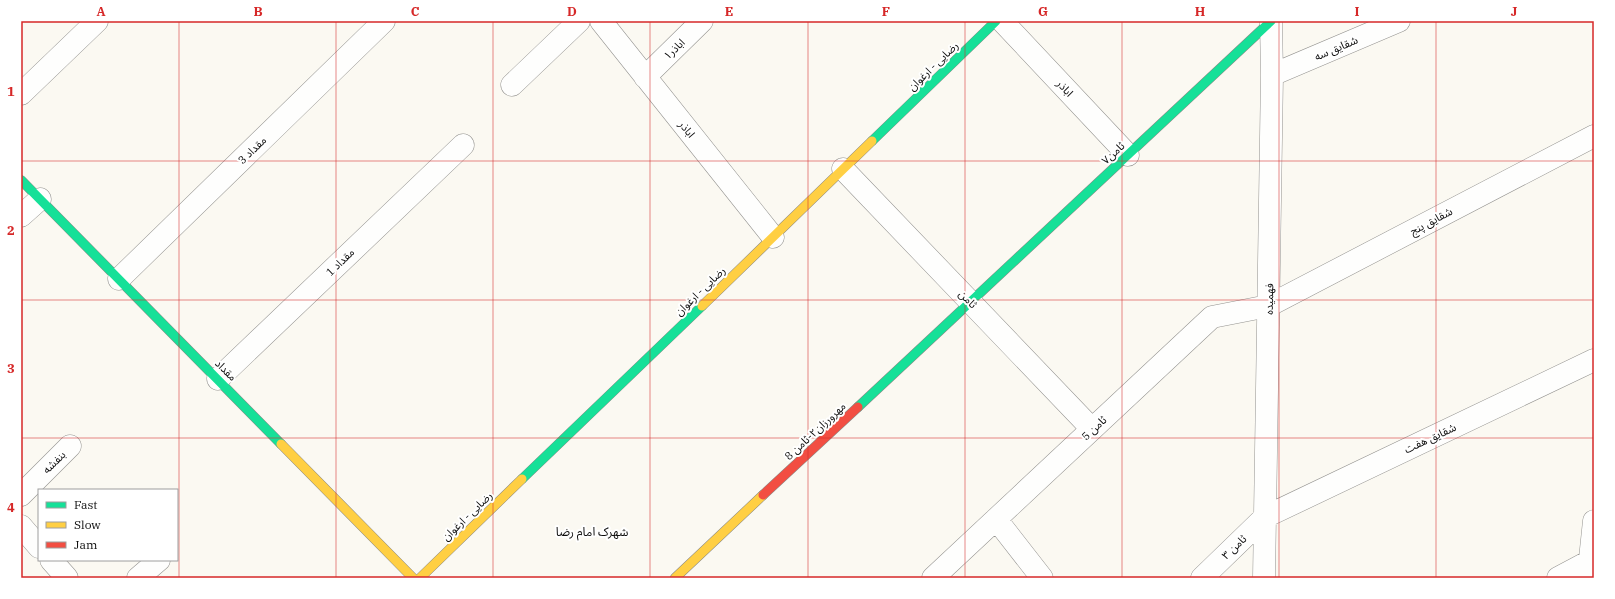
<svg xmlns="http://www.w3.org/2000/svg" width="1615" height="599" font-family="'IBM Plex Serif','Noto Sans Arabic',serif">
<rect width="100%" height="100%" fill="#fbf9f2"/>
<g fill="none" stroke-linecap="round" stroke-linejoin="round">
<defs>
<path id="street" d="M 601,21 L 773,237
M 1002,21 L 1128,155
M 1272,75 L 1399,21
M 645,77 L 702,21
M 512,85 L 579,21
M 21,94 L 97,21
M 843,169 L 1092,429
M 21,216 L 40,199
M 119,279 L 384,21
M 218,379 L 463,145
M 21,495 L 70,446
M 996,519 L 1042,578
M 21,526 L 39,547
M 51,560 L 67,578
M 138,578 L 159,560
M 933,578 L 1212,317 L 1268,306 L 1594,136
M 1202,578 L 1265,517 L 1594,360
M 1264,578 L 1272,75 L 1271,21
M 1558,578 L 1590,561
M 1588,578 L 1594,521"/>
<path id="fast" d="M 872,141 L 996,21
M 21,180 L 281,444
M 858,407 L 1271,21
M 522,479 L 702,306"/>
<path id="slow" d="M 702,306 L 872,141
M 281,444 L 413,578
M 420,578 L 522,479
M 675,578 L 763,495"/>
<path id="jam" d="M 763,495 L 858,407"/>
</defs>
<use href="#street" stroke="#949390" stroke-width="23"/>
<use href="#fast" stroke="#8b8a87" stroke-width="10"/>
<use href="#slow" stroke="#8b8a87" stroke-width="10"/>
<use href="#jam" stroke="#8b8a87" stroke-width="10"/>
<use href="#street" stroke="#fefefd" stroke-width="22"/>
<use href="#fast" stroke="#16e098" stroke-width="9"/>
<use href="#slow" stroke="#ffcf43" stroke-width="9"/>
<use href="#jam" stroke="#f24e42" stroke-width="9"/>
</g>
<path fill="none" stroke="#d62828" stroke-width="1" stroke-opacity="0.55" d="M 179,21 L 179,578M 336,21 L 336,578M 493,21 L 493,578M 650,21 L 650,578M 808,21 L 808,578M 965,21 L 965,578M 1122,21 L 1122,578M 1279,21 L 1279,578M 1436,21 L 1436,578M 21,161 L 1594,161M 21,300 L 1594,300M 21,438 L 1594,438"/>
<g text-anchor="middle" stroke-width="4" stroke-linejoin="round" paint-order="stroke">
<g font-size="11" fill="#0d0d0d" stroke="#fff">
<text transform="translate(1336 48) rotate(-23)" y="4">شقایق سه</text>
<text transform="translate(674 49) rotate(-44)" y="4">اباذر۱</text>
<text transform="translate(933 66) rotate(-44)" y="4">رضایی - ارغوان</text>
<text transform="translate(1065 88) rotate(47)" y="4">اباذر</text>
<text transform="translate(687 129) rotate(51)" y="4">اباذر</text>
<text transform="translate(252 150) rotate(-44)" y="4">مقداد 3</text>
<text transform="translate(1113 153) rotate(-43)" y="4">ثامن۷</text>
<text transform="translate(1431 221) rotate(-28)" y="4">شقایق پنج</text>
<text transform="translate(340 262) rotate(-44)" y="4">مقداد 1</text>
<text transform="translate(700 291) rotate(-44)" y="4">رضایی - ارغوان</text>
<text transform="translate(968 299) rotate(46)" y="4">ثامن</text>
<text transform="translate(1269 299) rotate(-89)" y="4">فهمیده</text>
<text transform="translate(226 370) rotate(45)" y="4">مقداد</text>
<text transform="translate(1094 428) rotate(-43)" y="4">ثامن 5</text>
<text transform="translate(815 431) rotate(-43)" y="4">مهرورزان۲-ثامن 8</text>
<text transform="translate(1430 438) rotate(-25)" y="4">شقایق هفت</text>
<text transform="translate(54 462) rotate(-45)" y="4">بنفشه</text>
<text transform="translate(467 516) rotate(-44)" y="4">رضایی - ارغوان</text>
<text transform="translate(1234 547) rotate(-44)" y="4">ثامن ۳</text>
</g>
<g font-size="12" fill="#0d0d0d" stroke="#fff">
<text x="592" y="536">شهرک امام رضا</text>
</g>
</g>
<rect width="1615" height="599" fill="none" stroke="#ffffff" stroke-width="44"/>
<rect x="38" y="489" width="140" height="72" fill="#ffffff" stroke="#9e9e9e"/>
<rect x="46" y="502" width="20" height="6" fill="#16e098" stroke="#9e9e9e"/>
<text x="74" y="509" font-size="12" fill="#0d0d0d">Fast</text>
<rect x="46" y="522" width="20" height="6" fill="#ffcf43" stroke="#9e9e9e"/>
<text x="74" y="529" font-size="12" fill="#0d0d0d">Slow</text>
<rect x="46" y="542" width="20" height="6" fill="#f24e42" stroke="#9e9e9e"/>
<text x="74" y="549" font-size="12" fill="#0d0d0d">Jam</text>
<rect x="22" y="22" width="1571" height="555" fill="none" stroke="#d62828" stroke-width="1.5"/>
<g font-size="13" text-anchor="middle" font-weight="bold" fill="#d62828">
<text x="101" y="16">A</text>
<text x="258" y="16">B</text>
<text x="415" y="16">C</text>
<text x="572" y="16">D</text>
<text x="729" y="16">E</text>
<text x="886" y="16">F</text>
<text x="1043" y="16">G</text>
<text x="1200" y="16">H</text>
<text x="1357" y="16">I</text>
<text x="1514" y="16">J</text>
<text x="11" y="96">1</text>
<text x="11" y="235">2</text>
<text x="11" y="373">3</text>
<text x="11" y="512">4</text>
</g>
</svg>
